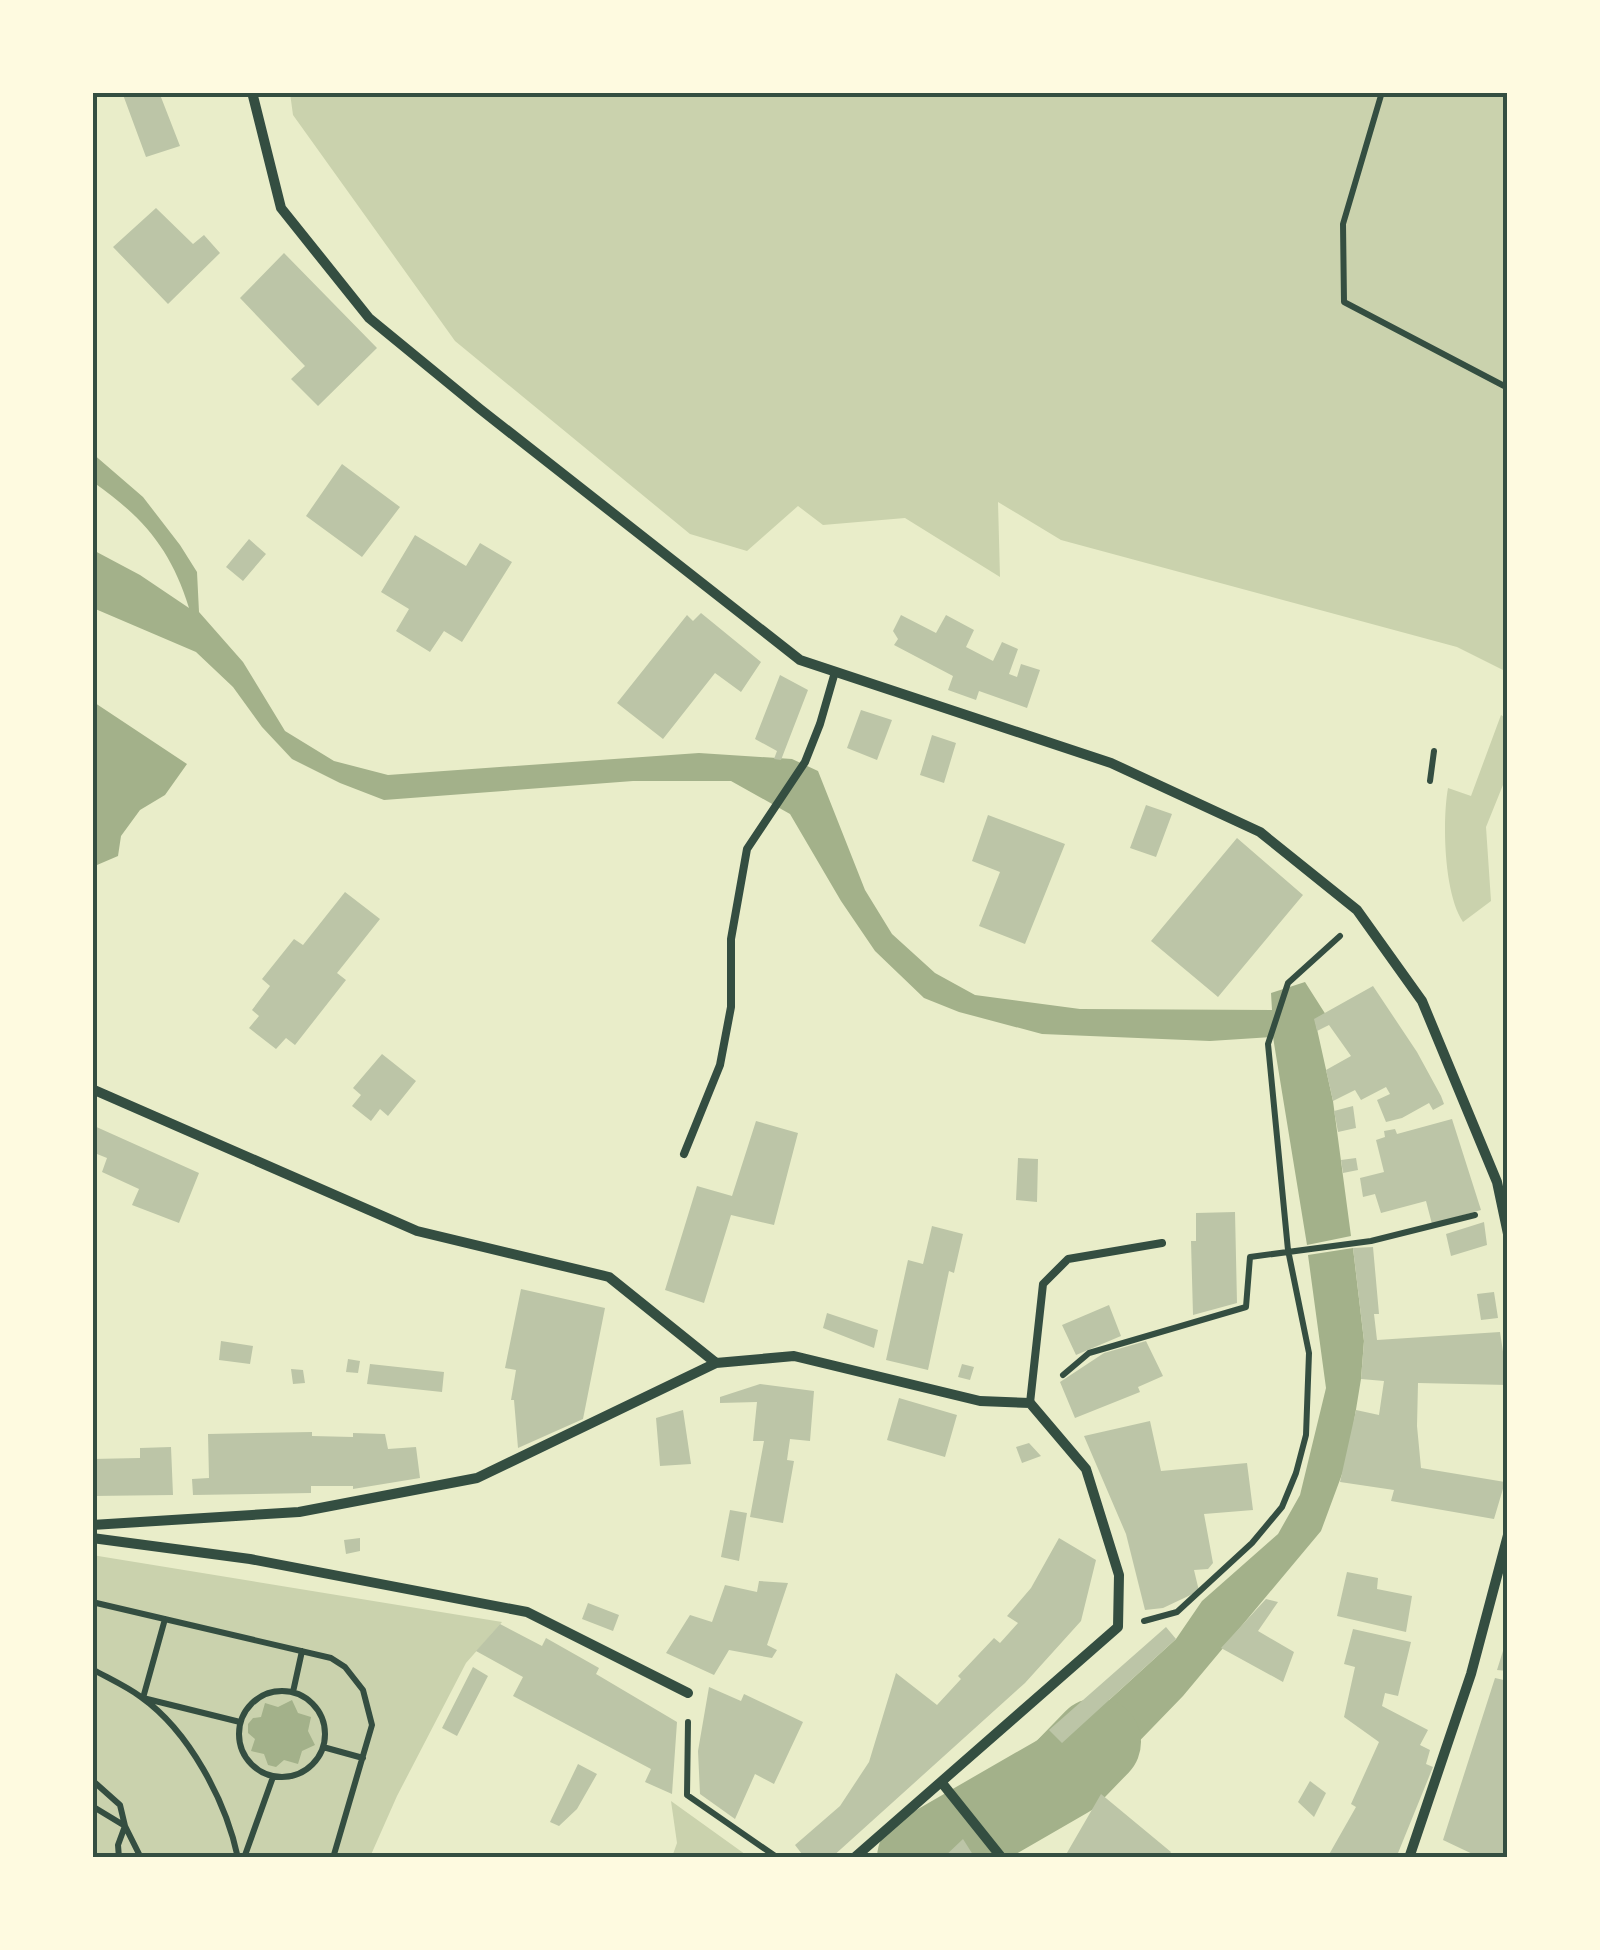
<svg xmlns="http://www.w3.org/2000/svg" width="1600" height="1950" font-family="'Archivo Narrow',sans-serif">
<rect width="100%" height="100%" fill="#e9edc9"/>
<path fill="#cad2ad" d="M 290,93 L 1507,93 L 1507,672 L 1457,647 L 1061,540 L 998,502 L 1000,577 L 905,518 L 823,525 L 798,506 L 747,551 L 690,534 L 455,341 L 293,115 Z
M 1501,715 L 1507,719 L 1507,775 L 1486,827 L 1491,901 L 1463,922 C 1444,894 1442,822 1448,788 L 1471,796 Z
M 92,1555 L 502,1622 L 466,1663 L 397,1796 L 370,1857 L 93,1857 Z
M 671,1801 L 749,1857 L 672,1857 L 677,1843 Z"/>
<path fill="#a3b18a" d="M 92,453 L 143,497 L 180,545 L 197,572 L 199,612 L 243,662 L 285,731 L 334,761 L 388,775 L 699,753 L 792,759 L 818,771 L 865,890 L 892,934 L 935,973 L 975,995 L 1080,1009 L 1272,1010 L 1271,993 L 1305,982 L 1326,1015 L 1315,1020 L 1333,1101 L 1351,1236 L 1307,1245 L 1273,1037 L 1210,1041 L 1042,1034 L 959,1012 L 924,998 L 875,951 L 841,901 L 790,814 L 731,781 L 633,781 L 384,800 L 340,783 L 292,759 L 262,727 L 233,687 L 196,652 L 93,608 L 93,550 L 140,575 L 189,608 C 171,549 143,517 93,482 Z
M 92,701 L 187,764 L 165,795 L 140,810 L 121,836 L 118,856 L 97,865 L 92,862 Z
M 1353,1248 L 1364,1341 L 1361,1379 L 1348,1458 L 1321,1531 L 1183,1696 L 1122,1759 L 1024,1849 L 984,1787 L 1049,1730 L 1062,1743 L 1176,1639 L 1202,1601 L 1278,1534 L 1300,1495 L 1326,1388 L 1308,1255 Z
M 292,1700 L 298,1713 L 311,1717 L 308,1731 L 315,1745 L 302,1751 L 298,1764 L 284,1760 L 276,1767 L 268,1765 L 264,1754 L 251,1751 L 255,1739 L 248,1733 L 248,1724 L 253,1718 L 261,1717 L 265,1703 L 278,1707 Z
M 946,1814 L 963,1839 L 943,1857 L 896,1857 Z"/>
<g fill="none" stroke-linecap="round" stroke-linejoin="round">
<path stroke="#a3b18a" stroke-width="88" d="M 921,1858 L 1065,1775 L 1097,1742"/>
</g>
<path fill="#bcc5a7" d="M 122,92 L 159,92 L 180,146 L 146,157 Z
M 156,208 L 193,244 L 204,235 L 220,253 L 168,304 L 113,247 Z
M 284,253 L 377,348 L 318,406 L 291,379 L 305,366 L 240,298 Z
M 342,464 L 400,507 L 362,557 L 306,516 Z
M 415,535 L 466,566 L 480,543 L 512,562 L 462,642 L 444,631 L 430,652 L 396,631 L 409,609 L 381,592 Z
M 249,539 L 266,554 L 243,581 L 226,567 Z
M 701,613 L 761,662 L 741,692 L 715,673 L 663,739 L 617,703 L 687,615 L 693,621 Z
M 901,615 L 936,633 L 946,615 L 974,630 L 966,647 L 993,661 L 1002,642 L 1018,649 L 1009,674 L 1017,677 L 1021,664 L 1040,670 L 1027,708 L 979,691 L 976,700 L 948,690 L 953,676 L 894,645 L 898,639 L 893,631 Z
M 780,675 L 808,690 L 781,760 L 774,759 L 777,751 L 755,739 Z
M 861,710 L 892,720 L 877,760 L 847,748 Z
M 932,735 L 956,743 L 944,783 L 920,775 Z
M 1146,805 L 1172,814 L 1156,857 L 1130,848 Z
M 988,815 L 1065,844 L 1025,944 L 979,926 L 1000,872 L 972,861 Z
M 1237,838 L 1303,895 L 1218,997 L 1151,941 Z
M 345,892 L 380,919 L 337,973 L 346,980 L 295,1045 L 286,1038 L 276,1049 L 249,1028 L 259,1016 L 252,1010 L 270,986 L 262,979 L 294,939 L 303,945 Z
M 1373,986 L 1417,1052 L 1441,1096 L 1444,1104 L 1433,1110 L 1429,1103 L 1402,1118 L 1386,1122 L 1377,1100 L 1390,1094 L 1386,1087 L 1361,1100 L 1355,1090 L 1333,1101 L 1326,1070 L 1351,1056 L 1329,1025 L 1317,1031 L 1314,1019 Z
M 382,1054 L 416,1081 L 388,1116 L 380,1109 L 371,1121 L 352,1106 L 361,1095 L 353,1088 Z
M 1353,1106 L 1356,1128 L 1338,1132 L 1334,1111 Z
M 1452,1119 L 1481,1210 L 1432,1224 L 1426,1201 L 1381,1213 L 1375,1194 L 1363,1197 L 1360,1178 L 1384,1172 L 1376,1140 L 1385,1137 L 1384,1131 L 1395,1129 L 1397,1134 Z
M 756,1121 L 798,1133 L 774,1225 L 731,1215 L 704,1303 L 665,1290 L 697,1186 L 732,1196 Z
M 92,1125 L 199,1173 L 179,1223 L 132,1205 L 139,1189 L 102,1172 L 107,1158 L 92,1152 Z
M 1018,1158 L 1038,1159 L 1037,1202 L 1016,1200 Z
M 1356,1158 L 1358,1170 L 1343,1173 L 1341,1160 Z
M 1235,1212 L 1237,1303 L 1193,1315 L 1191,1241 L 1196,1241 L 1196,1213 Z
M 1484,1222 L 1487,1245 L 1451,1256 L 1446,1234 Z
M 932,1226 L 963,1234 L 954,1273 L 949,1271 L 928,1370 L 886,1360 L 908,1260 L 923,1264 Z
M 1373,1247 L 1379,1314 L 1374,1314 L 1377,1340 L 1500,1332 L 1508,1385 L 1418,1383 L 1417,1426 L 1421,1468 L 1505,1482 L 1494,1519 L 1391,1501 L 1394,1490 L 1340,1482 L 1356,1410 L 1379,1415 L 1384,1381 L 1361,1379 L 1364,1341 L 1353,1248 Z
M 521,1289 L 605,1308 L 583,1419 L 518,1448 L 514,1400 L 511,1400 L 516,1370 L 505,1368 Z
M 1494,1292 L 1498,1318 L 1481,1320 L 1477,1294 Z
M 1109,1305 L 1121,1336 L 1076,1355 L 1062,1325 Z
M 827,1313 L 878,1330 L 874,1348 L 823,1328 Z
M 221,1341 L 253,1346 L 250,1364 L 219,1360 Z
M 1146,1341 L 1163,1376 L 1138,1387 L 1140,1392 L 1075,1418 L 1060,1382 L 1104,1353 Z
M 348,1359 L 360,1361 L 358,1373 L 346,1372 Z
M 370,1364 L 444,1372 L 442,1392 L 367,1384 Z
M 962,1364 L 974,1367 L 970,1380 L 958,1377 Z
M 291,1369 L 303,1370 L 305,1383 L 293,1384 Z
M 760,1384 L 814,1391 L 810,1441 L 790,1439 L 787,1460 L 794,1461 L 783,1523 L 750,1517 L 764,1441 L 753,1441 L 757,1402 L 720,1403 L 720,1397 Z
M 899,1398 L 957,1415 L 945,1457 L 887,1440 Z
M 683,1410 L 691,1464 L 660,1466 L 656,1418 Z
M 1150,1421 L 1161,1471 L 1247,1463 L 1253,1510 L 1204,1514 L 1213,1563 L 1208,1569 L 1194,1570 L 1199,1591 L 1163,1608 L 1145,1610 L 1126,1534 L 1084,1436 Z
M 312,1432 L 312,1436 L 353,1437 L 353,1433 L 385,1434 L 388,1449 L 416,1447 L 420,1478 L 353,1489 L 353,1486 L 311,1486 L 311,1493 L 193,1495 L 192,1479 L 209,1478 L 208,1434 Z
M 1029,1443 L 1041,1456 L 1022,1463 L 1016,1447 Z
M 171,1447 L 173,1495 L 92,1496 L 92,1459 L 140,1458 L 140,1448 Z
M 730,1510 L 747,1513 L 739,1561 L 721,1557 Z
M 360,1538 L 360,1551 L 346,1554 L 344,1540 Z
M 1059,1538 L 1096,1560 L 1081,1621 L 1025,1683 L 831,1858 L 805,1858 L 795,1845 L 840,1806 L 869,1762 L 896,1673 L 937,1705 L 961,1679 L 958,1676 L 994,1638 L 1000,1643 L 1018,1623 L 1007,1616 L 1031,1588 Z
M 1347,1572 L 1378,1578 L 1377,1589 L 1412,1596 L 1406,1632 L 1337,1616 Z
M 759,1581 L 788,1583 L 767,1645 L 777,1650 L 772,1658 L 729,1650 L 714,1675 L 666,1653 L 690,1615 L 712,1622 L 725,1585 L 757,1592 Z
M 1266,1599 L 1278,1602 L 1258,1631 L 1294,1652 L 1283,1682 L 1221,1648 Z
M 588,1603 L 619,1615 L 613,1631 L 582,1619 Z
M 500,1624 L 542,1646 L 546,1638 L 599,1668 L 596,1674 L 677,1722 L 672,1794 L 645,1782 L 651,1769 L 513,1696 L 523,1677 L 476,1651 Z
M 1166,1627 L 1176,1639 L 1062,1743 L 1049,1730 Z
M 1353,1629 L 1411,1642 L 1398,1696 L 1385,1693 L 1382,1706 L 1428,1730 L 1420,1745 L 1430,1750 L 1426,1764 L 1433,1767 L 1396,1858 L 1327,1858 L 1356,1807 L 1351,1804 L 1379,1742 L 1344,1717 L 1355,1667 L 1344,1664 Z
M 1507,1638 L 1508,1638 L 1508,1671 L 1497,1670 Z
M 473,1667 L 488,1676 L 457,1736 L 442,1728 Z
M 1495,1678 L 1508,1681 L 1508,1805 L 1505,1813 L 1508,1815 L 1508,1858 L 1481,1858 L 1443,1840 Z
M 709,1687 L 741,1701 L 744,1694 L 803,1722 L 774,1784 L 755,1774 L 735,1819 L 700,1794 L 698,1751 Z
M 578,1764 L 597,1774 L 577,1809 L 559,1826 L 550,1822 Z
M 1310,1781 L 1326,1793 L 1314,1817 L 1298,1802 Z
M 1101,1794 L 1171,1852 L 1167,1858 L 1064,1858 Z
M 963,1839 L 975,1858 L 943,1858 Z"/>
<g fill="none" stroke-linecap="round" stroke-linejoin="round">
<path stroke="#344e41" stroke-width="6" d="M 1382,92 L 1343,224 L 1344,302 L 1508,388
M 1430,781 L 1434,751
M 1063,1375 L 1089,1353 L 1246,1307 L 1250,1257 L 1371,1241 L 1475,1215
M 92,1602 L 331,1658 L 345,1667 L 363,1690 L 372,1725 L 333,1858
M 165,1619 L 143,1698 L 240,1722
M 1144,1621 L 1177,1612 L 1252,1543 L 1282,1507 L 1296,1473 L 1306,1435 L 1309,1353 L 1288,1250 L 1268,1044 L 1288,983 L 1340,936
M 92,1669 C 108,1678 126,1686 141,1697 C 189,1731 226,1801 238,1858
M239 1734a43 43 0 1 1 86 0a43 43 0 1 1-86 0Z
M 293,1692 L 302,1651
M 688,1722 L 687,1795 L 778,1858
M 323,1747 L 363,1758
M 92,1780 L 120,1805 L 125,1826 L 92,1806
M 119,1858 L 118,1845 L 125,1826 L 141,1858
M 244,1858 L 273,1777"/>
<path stroke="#344e41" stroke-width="8" d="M 684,1154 L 720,1065 L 731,1007 L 731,939 L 747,849 L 805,762 L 820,724 L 835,672
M 1030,1403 L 1043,1284 L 1068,1259 L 1162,1243"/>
<path stroke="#344e41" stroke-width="10" d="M 252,92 L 281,208 L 369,318 L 480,409 L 800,660 L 1111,763 L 1260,832 L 1357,910 L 1422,1001 L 1497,1182 L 1508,1234
M 92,1089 L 417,1231 L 609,1277 L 716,1363
M 92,1525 L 299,1512 L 477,1478 L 716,1363 L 794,1356 L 980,1401 L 1030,1403 L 1086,1469 L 1119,1575 L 1118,1627 L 854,1858
M 92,1538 L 250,1559 L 527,1612 L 688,1693
M 942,1783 L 1002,1858
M 1409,1858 L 1471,1674 L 1508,1535"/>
</g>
<rect width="1600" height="1950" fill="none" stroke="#fefae0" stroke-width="190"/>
<rect x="95" y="95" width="1410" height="1760" fill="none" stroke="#344e41" stroke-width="4"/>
</svg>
